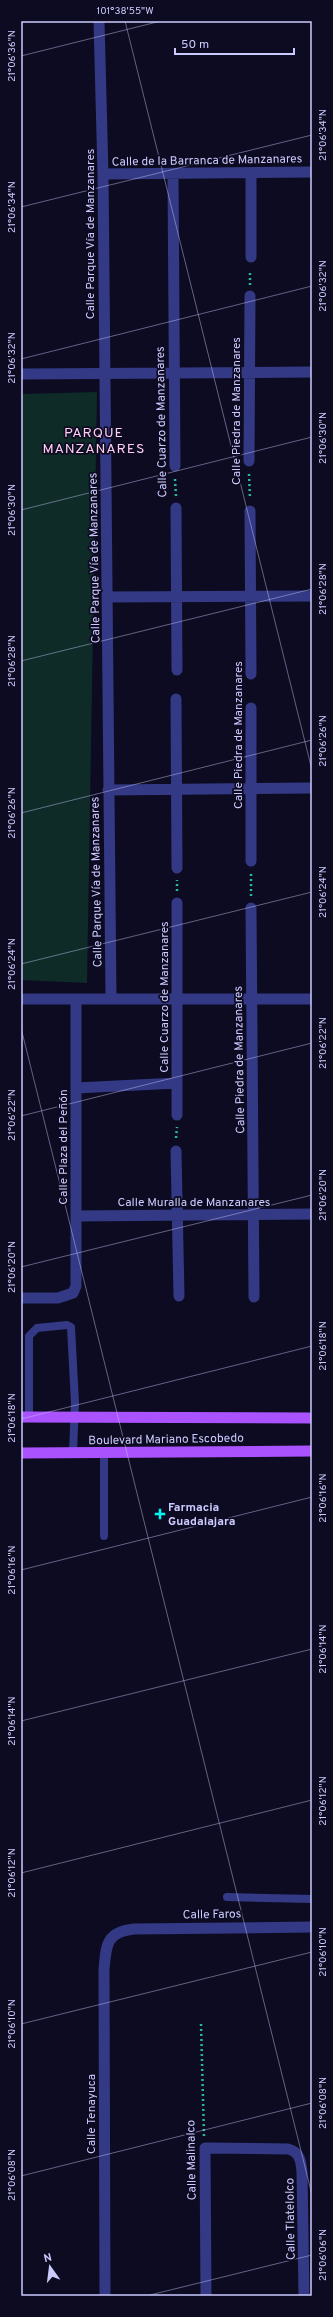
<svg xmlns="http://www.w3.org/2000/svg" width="333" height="2317" font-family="Overpass,sans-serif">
<rect width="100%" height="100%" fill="#0d0b21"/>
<path fill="#0e2b27" d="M 97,392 L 87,983 L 21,980 L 21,394 Z"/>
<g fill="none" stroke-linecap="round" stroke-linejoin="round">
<path stroke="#25baa0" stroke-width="2.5" stroke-dasharray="2 3" stroke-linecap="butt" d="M 250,285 L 250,270
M 249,474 L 250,499
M 175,479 L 176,496
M 177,891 L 177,880
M 251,896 L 251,873
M 176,1138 L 177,1127
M 201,2024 L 204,2136"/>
<path stroke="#333984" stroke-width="8" d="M 29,1417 L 29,1336 L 37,1328 L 67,1325 L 71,1327 L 75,1403 L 73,1452
M 104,1536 L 104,1453
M 227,1897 L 312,1899"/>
<path stroke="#333984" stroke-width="11" d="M 99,21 L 103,174 L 111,999
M 103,174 L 312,172
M 173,174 L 175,466
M 251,257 L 251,173
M 21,374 L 312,372
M 249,461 L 250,296
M 176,508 L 177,670
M 250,511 L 251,674
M 108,597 L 312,596
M 176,699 L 177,868
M 108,790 L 312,788
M 251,861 L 251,708
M 177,903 L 177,1115
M 251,908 L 254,1297
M 21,999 L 312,999
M 76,1088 L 177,1083
M 176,1151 L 179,1296
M 77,1216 L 312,1214
M 21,1298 L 58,1298 L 73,1293 L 76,1286 L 76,1000
M 105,2296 L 104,1970 C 106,1945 106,1932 134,1929 L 312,1927
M 206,2296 L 205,2148 L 288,2149 C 300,2152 301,2161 302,2172 L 304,2296"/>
<path stroke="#ab52ff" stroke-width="11" d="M 21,1417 L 312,1418
M 21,1453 L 312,1451"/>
</g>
<path fill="none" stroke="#cccbff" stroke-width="1" stroke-opacity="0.45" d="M 125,21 L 312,770M 21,56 L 161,21M 21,207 L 312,135M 21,359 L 312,286M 21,510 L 312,437M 21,661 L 312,589M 21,813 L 312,740M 21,964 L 312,892M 21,1028 L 312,2195M 21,1116 L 312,1043M 21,1267 L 312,1195M 21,1419 L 312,1346M 21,1570 L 312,1497M 21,1721 L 312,1649M 21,1873 L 312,1800M 21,2024 L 312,1952M 21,2176 L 312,2103M 146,2296 L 312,2255"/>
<path fill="#00f6f4" stroke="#0d0b21" stroke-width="1.5" d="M158 1508h4v4h4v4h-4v4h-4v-4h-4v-4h4z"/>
<g text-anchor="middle" stroke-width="3.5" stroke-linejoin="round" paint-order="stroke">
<g font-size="12" fill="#cccbff" stroke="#0d0b21">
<text transform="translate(207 160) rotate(-1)" y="4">Calle de la Barranca de Manzanares</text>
<text transform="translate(90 234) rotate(-90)" y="4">Calle Parque Vía de Manzanares</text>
<text transform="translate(236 411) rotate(-90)" y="4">Calle Piedra de Manzanares</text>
<text transform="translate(161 422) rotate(-91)" y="4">Calle Cuarzo de Manzanares</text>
<text transform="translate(94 558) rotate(-91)" y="4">Calle Parque Vía de Manzanares</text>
<text transform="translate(238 735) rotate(-90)" y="4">Calle Piedra de Manzanares</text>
<text transform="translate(96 882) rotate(-91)" y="4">Calle Parque Vía de Manzanares</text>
<text transform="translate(164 997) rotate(-90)" y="4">Calle Cuarzo de Manzanares</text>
<text transform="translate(239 1060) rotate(-91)" y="4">Calle Piedra de Manzanares</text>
<text transform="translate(63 1147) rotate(-90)" y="4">Calle Plaza del Peñón</text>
<text x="194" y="1206">Calle Muralla de Manzanares</text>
<text transform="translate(166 1439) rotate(-1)" y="4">Boulevard Mariano Escobedo</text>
<text transform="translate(212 1914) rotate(-1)" y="4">Calle Faros</text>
<text transform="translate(91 2114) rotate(-90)" y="4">Calle Tenayuca</text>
<text transform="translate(191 2160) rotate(-91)" y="4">Calle Malinalco</text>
<text transform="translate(290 2219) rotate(-91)" y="4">Calle Tlatelolco</text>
</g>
<g font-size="12" font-weight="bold" fill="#cccbff" stroke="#0d0b21" text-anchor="start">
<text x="168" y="1511">Farmacia<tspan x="168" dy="14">Guadalajara</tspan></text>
</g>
<g font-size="14" letter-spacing="1" fill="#ffcdf2" stroke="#0d0b21">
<text x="94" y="437">PARQUE<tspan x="94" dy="16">MANZANARES</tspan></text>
</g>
</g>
<rect width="333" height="2317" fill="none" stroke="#0d0b21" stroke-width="44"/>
<g transform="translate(50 2267) rotate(346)" stroke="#0d0b21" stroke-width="3" paint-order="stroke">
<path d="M0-3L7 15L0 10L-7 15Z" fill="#cccbff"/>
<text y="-6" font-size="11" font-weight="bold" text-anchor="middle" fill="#cccbff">N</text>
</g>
<path d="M175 48v6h119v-6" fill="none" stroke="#cccbff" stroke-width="2"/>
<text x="181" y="48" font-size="12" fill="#cccbff" stroke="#0d0b21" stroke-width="3" paint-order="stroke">50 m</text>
<rect x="22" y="22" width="289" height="2273" fill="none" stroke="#cccbff" stroke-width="1.5"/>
<g font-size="10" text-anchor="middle" fill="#cccbff">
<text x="125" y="14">101°38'55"W</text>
<text transform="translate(11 56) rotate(-90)" y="4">21°06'36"N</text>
<text transform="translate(322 135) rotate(-90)" y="4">21°06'34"N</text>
<text transform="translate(11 207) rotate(-90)" y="4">21°06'34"N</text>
<text transform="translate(322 286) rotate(-90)" y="4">21°06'32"N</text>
<text transform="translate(11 358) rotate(-90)" y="4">21°06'32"N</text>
<text transform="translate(322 438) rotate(-90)" y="4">21°06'30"N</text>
<text transform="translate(11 510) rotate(-90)" y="4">21°06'30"N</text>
<text transform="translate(322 589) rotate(-90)" y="4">21°06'28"N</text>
<text transform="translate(11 661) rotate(-90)" y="4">21°06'28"N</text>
<text transform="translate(322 741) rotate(-90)" y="4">21°06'26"N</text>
<text transform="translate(11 813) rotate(-90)" y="4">21°06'26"N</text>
<text transform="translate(322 892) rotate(-90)" y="4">21°06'24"N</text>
<text transform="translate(11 964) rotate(-90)" y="4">21°06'24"N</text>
<text transform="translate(322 1043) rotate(-90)" y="4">21°06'22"N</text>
<text transform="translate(11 1115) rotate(-90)" y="4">21°06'22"N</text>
<text transform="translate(322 1195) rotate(-90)" y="4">21°06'20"N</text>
<text transform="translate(11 1267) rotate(-90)" y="4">21°06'20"N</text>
<text transform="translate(322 1346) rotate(-90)" y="4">21°06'18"N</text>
<text transform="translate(11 1418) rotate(-90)" y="4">21°06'18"N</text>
<text transform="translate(322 1498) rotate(-90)" y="4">21°06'16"N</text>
<text transform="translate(11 1570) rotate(-90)" y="4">21°06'16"N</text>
<text transform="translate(322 1649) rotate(-90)" y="4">21°06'14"N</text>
<text transform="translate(11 1721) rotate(-90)" y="4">21°06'14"N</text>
<text transform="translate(322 1801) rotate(-90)" y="4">21°06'12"N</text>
<text transform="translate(11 1873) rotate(-90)" y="4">21°06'12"N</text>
<text transform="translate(322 1952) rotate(-90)" y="4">21°06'10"N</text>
<text transform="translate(11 2024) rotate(-90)" y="4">21°06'10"N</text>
<text transform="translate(322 2103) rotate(-90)" y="4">21°06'08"N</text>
<text transform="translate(11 2175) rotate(-90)" y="4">21°06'08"N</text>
<text transform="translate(322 2255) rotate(-90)" y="4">21°06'06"N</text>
</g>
</svg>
